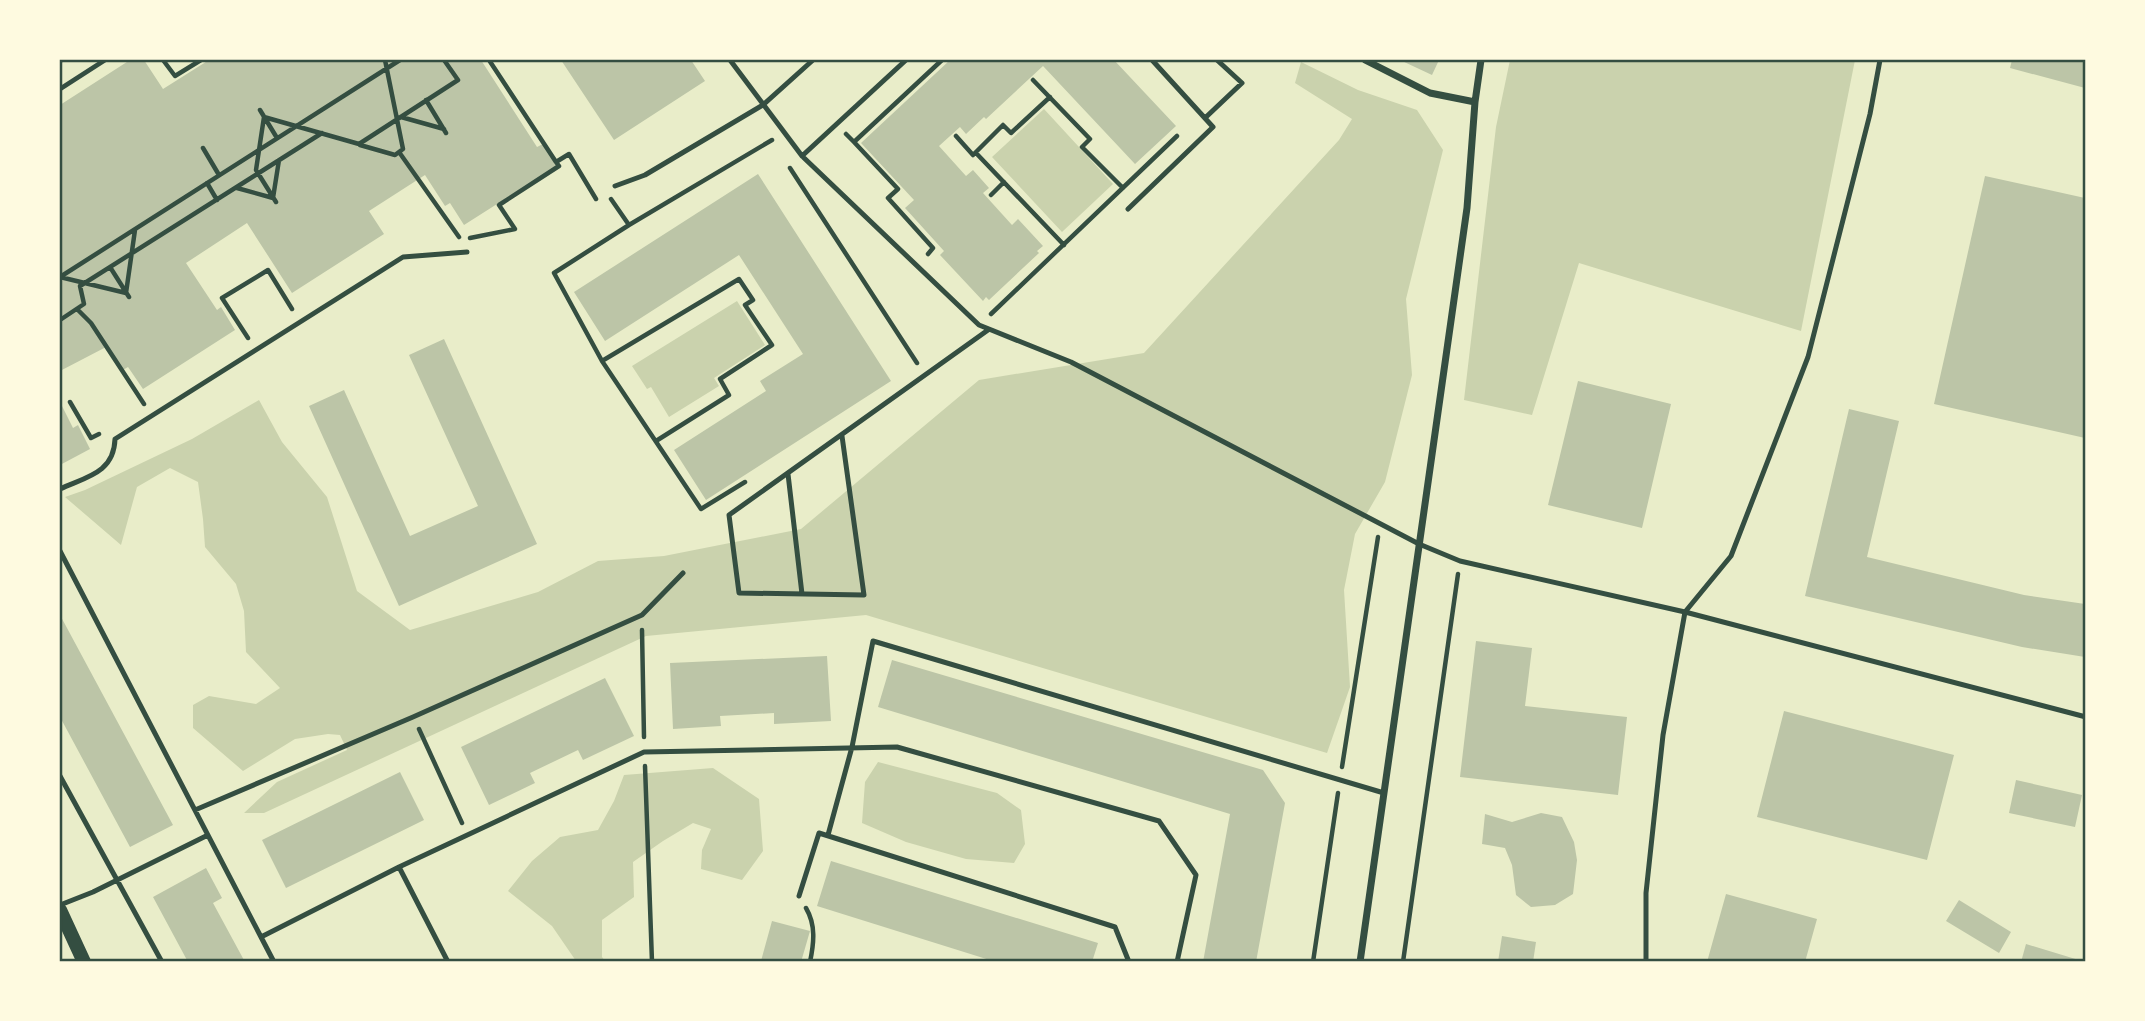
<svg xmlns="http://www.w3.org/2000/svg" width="2145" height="1021" font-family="'IBM Plex Serif',serif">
<rect width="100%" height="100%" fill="#e9edc9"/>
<path fill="#cad2ad" d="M 1510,60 L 1855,60 L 1801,331 L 1579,263 L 1532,415 L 1464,400 L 1496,127 Z
M 1301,62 L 1358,90 L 1417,110 L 1443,150 L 1406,299 L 1412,375 L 1385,482 L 1355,534 L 1344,590 L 1350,687 L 1327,753 L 866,615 L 646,636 L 264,813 L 244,813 L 277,782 L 347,750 L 340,735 L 328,734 L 295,739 L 243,771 L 193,728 L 193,705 L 209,696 L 256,704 L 280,688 L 246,652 L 244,611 L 236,584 L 205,547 L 203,519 L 198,482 L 170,468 L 137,487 L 121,545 L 65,497 L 85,490 L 192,439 L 259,400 L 282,442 L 327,497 L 357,591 L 410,630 L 538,592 L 598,561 L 664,556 L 801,529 L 979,380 L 1144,353 L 1339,140 L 1352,119 L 1295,83 Z
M 1044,109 L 1113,184 L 1062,232 L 992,157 Z
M 737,301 L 765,345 L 714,378 L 719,386 L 669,417 L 651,387 L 647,389 L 632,366 Z
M 878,762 L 997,793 L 1021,810 L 1025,844 L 1014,863 L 966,859 L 906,842 L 862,823 L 865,782 Z
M 713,768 L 759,799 L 763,851 L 742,880 L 701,869 L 702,850 L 711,829 L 693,823 L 663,841 L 633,862 L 634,897 L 602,920 L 602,957 L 605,961 L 576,961 L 552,926 L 508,891 L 532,861 L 560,837 L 598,830 L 614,801 L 624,775 Z"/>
<path fill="#bcc5a7" d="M 130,60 L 144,60 L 163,89 L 209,60 L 481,60 L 537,147 L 543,144 L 557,166 L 464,225 L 450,203 L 445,206 L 425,175 L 369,211 L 384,234 L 292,293 L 247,223 L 186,263 L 217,310 L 221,307 L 235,330 L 143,389 L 128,367 L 123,370 L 108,346 L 60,371 L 60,105 Z
M 561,60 L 691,60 L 705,81 L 614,140 Z
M 950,60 L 1114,60 L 1176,126 L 1135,164 L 1043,66 L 986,119 L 984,117 L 966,134 L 960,127 L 939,146 L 966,176 L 973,170 L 989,188 L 983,193 L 1012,225 L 1018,219 L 1043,246 L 1037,251 L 1039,253 L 989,300 L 986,297 L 983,301 L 940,255 L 944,251 L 905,208 L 914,200 L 861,143 Z
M 1400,60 L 1439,60 L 1432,75 Z
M 2012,60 L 2085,60 L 2085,88 L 2010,68 Z
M 758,174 L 891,381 L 706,500 L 674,450 L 766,391 L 760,381 L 803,354 L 739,255 L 605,341 L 574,292 Z
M 1985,176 L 2085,198 L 2085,438 L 1934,404 Z
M 444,339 L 537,544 L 399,606 L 309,406 L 344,390 L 410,536 L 478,506 L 409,355 Z
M 1578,381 L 1671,404 L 1642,528 L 1548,505 Z
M 60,402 L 73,428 L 78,425 L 90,449 L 60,465 Z
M 1849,409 L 1899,421 L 1867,557 L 2024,595 L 2085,604 L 2085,657 L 2022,647 L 1805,596 Z
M 60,615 L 173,825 L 130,847 L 60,717 Z
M 1476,641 L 1532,648 L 1525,706 L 1627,717 L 1618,795 L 1460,777 Z
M 827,656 L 831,721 L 774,724 L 774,713 L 720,716 L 721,726 L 673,729 L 670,663 Z
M 892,660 L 1263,770 L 1285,803 L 1256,962 L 1203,962 L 1230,814 L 878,707 Z
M 605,678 L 634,736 L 583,760 L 578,750 L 530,773 L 535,783 L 489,805 L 461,747 Z
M 1784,711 L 1954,755 L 1927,860 L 1757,817 Z
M 400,772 L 424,820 L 286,888 L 262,840 Z
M 2016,780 L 2082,795 L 2075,827 L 2009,813 Z
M 1541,813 L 1562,817 L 1574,842 L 1577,860 L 1573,894 L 1555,905 L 1531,907 L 1516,895 L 1512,865 L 1505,848 L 1482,844 L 1485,814 L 1512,822 Z
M 831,861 L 1098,943 L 1092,962 L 996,962 L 817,906 Z
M 206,868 L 222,898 L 213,903 L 245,962 L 188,962 L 153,897 Z
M 1726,894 L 1817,919 L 1805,962 L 1707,962 Z
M 1959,900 L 2011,932 L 1999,953 L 1946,921 Z
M 772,921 L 810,931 L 801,962 L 761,961 Z
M 1502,936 L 1536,942 L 1533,962 L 1498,962 Z
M 2026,944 L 2082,961 L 2082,962 L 2021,962 Z"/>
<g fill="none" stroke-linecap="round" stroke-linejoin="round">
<path stroke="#344e41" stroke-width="4.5" d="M 163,60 L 175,76 L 201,60
M 489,60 L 556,162
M 1033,80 L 1090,139 L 1082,147 L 1123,188
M 60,89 L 105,60
M 426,100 L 446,133
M 260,110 L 277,138
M 401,117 L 444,129
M 846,134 L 854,142 L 942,60
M 956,136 L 973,155 L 1003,125 L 1011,133 L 1050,97
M 854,142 L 898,189 L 888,198 L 933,248 L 928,254
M 360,145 L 395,155 L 403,149 L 385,60
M 203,148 L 219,175
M 399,152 L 459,237
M 976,153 L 1064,245
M 790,168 L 917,363
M 207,183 L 217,200
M 237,188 L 273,198 L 279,160
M 991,195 L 1004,182
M 611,199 L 629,225 L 554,273 L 602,361 L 701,509 L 745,482
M 276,202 L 256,170 L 264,117 L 359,144 L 458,80 L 444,60
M 629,225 L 772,140
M 470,238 L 515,229 L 499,205 L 559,166 L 556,162 L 569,154 L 596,199
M 110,267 L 129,297
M 60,277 L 400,60
M 60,277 L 126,293 L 135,230
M 77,309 L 91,323 L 144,404
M 991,314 L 1177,136
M 60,320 L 84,304 L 80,286 L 322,133
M 248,338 L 222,298 L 268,270 L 292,309
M 602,361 L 739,279 L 753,300 L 745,305 L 772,345 L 720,379 L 729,395 L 656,441
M 70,402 L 91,438 L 99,434
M 642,630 L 644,737
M 419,729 L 462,823
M 645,766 L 652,962
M 1342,767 L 1378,537
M 806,908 C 816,925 814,943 810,962
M 1313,962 L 1338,793
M 1403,962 L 1458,574"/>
<path stroke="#344e41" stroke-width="5" d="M 60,60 L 61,60
M 730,60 L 802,156 L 979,325 L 1071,362 L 1419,544 L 1460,561 L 1685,612 L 2086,717
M 1205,118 L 1242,83 L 1217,60
M 802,156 L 906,60
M 615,186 L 645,175 L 763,105 L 813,60
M 1128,209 L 1213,127 L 1152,60
M 842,436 L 864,595 L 739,593 L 729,515 L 988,330
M 788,474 L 802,594
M 60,489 C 86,477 114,473 115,439 L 403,257 L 467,252
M 60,551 L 261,937
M 60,776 L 162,962
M 195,810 L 413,717 L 642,615 L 683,573
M 828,835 L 852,747 L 873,641 L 1384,793
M 399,867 L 644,752 L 897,747 L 1159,821 L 1196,875 L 1177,962
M 799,896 L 819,833 L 1115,927 L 1129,962
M 60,905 L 93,892 L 208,835
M 274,962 L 261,937 L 399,867 L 448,962
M 1646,962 L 1646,893 L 1663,735 L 1685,612 L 1731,556 L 1808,357 L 1870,114 L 1880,60"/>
<path stroke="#344e41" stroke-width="7" d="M 1365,60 L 1430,93 L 1475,102
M 1360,962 L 1467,208 L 1475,102 L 1481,60"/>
<path stroke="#344e41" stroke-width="14" d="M 60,910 L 84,962"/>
</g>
<rect width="2145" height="1021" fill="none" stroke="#fefae0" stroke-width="122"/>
<rect x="61" y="61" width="2023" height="899" fill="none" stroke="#344e41" stroke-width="2.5"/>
</svg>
